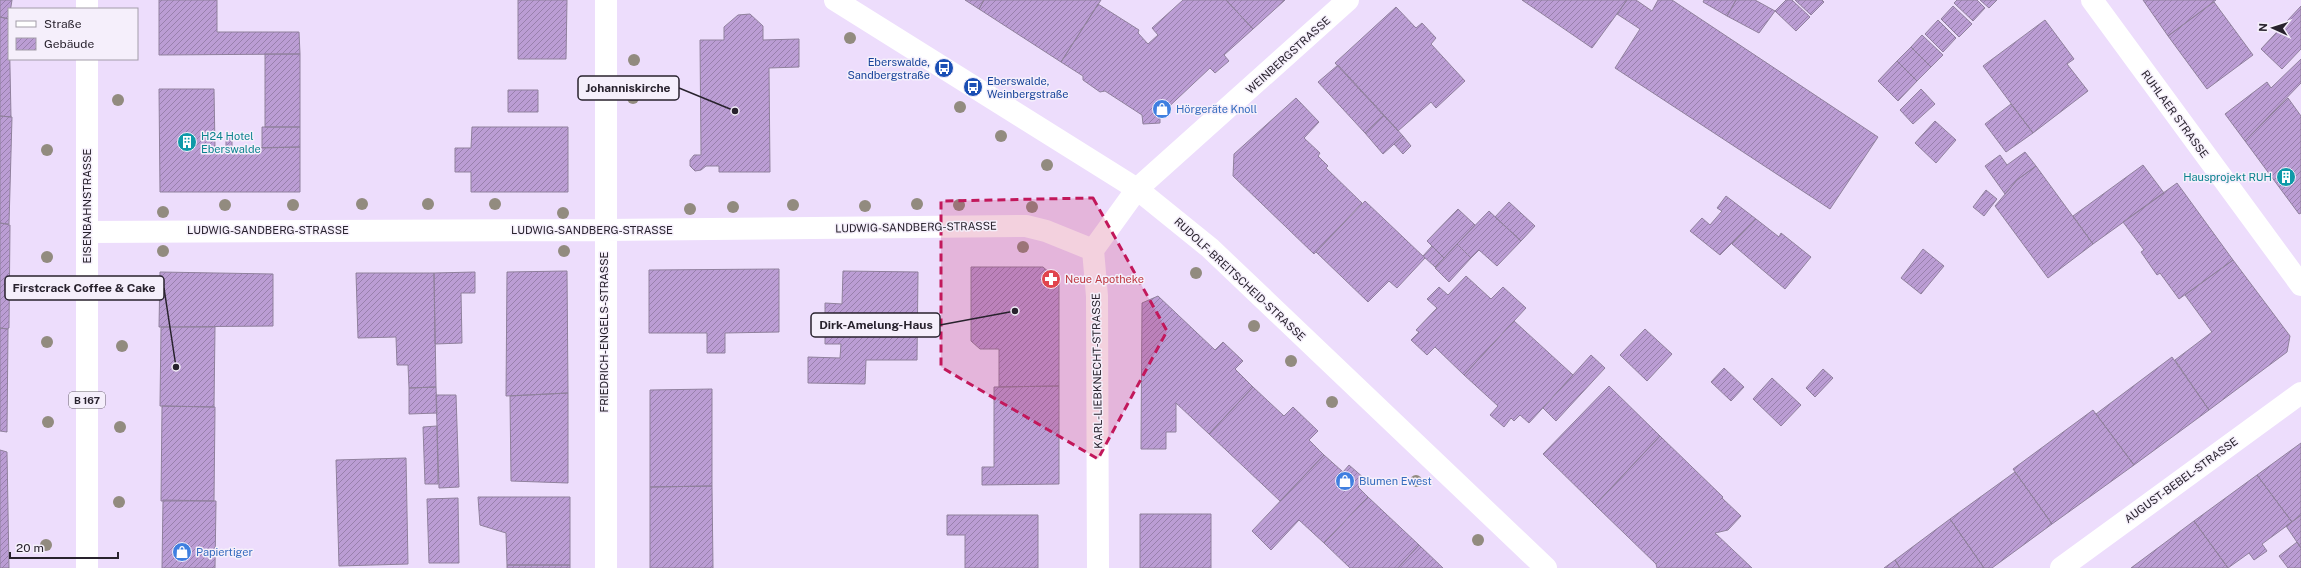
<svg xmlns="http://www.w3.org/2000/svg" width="2301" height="568" font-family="'Public Sans',sans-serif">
<defs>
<pattern id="building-hatch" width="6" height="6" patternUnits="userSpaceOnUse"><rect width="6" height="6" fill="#bb9dd4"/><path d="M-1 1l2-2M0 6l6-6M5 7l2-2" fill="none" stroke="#9880ac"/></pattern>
</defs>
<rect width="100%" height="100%" fill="#edddfc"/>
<path fill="url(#building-hatch)" stroke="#90819d" d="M 0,0 L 12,0 L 9,19 L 0,17 Z
M 159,0 L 217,0 L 217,32 L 299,32 L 300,54 L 159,55 Z
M 518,0 L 567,0 L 566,59 L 518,59 Z
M 965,0 L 984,0 L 979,9 Z
M 984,0 L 1101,0 L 1061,62 L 979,9 Z
M 1183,0 L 1226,0 L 1253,29 L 1224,55 L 1229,61 L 1215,73 L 1210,68 L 1160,115 L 1160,123 L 1143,124 L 1142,115 L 1105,91 L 1100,92 L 1083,80 L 1083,76 L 1061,62 L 1098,4 L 1139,30 L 1138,33 L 1148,44 L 1158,35 L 1152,28 Z
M 1226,0 L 1285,0 L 1253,29 Z
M 1522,0 L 1627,0 L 1592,48 Z
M 1627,0 L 1636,0 L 1652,11 L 1658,0 L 1672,0 L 1878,137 L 1830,209 L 1615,68 L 1640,29 L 1617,14 Z
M 1704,0 L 1736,0 L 1727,16 L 1703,2 Z
M 1736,0 L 1755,0 L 1775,11 L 1759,33 L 1727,16 Z
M 1786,0 L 1792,0 L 1810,17 L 1796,31 L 1775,11 Z
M 1795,0 L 1822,0 L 1824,2 L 1811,15 Z
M 1957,0 L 1977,0 L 1985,8 L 1973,21 L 1954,3 Z
M 1980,0 L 1997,0 L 1989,8 Z
M 2143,0 L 2216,0 L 2168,36 Z
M 2214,2 L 2253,55 L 2207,89 L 2168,36 Z
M 1953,6 L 1972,24 L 1959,37 L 1941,19 Z
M 2301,6 L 2301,49 L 2282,69 L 2261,49 Z
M 1396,7 L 1416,28 L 1422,23 L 1436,38 L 1431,44 L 1465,81 L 1436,108 L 1431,102 L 1398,131 L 1335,63 Z
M 750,14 L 763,26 L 763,40 L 799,39 L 799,67 L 769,68 L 770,172 L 719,172 L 719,166 L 706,166 L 701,170 L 695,171 L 690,166 L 690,160 L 694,155 L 701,155 L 700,40 L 724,40 L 724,27 L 738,15 Z
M 0,17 L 9,19 L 11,117 L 0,116 Z
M 1938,20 L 1956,38 L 1943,52 L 1925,34 Z
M 2045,20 L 2074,59 L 2067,64 L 2088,91 L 2033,133 L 1983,66 Z
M 1922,35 L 1943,55 L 1931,67 L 1911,47 Z
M 1911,47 L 1931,67 L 1917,81 L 1897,61 Z
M 265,54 L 300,54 L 300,127 L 265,127 Z
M 2301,59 L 2301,83 L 2245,141 L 2225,114 L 2267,82 L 2271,88 Z
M 1897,61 L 1917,81 L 1898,101 L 1878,81 Z
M 1338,65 L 1384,115 L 1365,133 L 1318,82 Z
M 159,89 L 214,89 L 215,148 L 226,148 L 226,137 L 232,137 L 232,148 L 300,147 L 300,192 L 160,192 Z
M 1921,89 L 1935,104 L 1913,124 L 1900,110 Z
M 508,90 L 538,90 L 538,112 L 508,112 Z
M 1296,98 L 1319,122 L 1304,138 L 1320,153 L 1318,156 L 1328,166 L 1326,168 L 1362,203 L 1314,254 L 1233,176 L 1234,154 Z
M 2288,98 L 2301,116 L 2301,213 L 2299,214 L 2245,141 Z
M 2011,104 L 2033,133 L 2006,152 L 1985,124 Z
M 1384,115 L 1403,136 L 1383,154 L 1365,133 Z
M 0,116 L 12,117 L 9,224 L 0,223 Z
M 1935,121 L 1956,140 L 1936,163 L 1915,143 Z
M 262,127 L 300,127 L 300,147 L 262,148 Z
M 472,127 L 568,127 L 568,192 L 471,192 L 471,172 L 455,172 L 455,148 L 471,148 Z
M 1403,136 L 1411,146 L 1403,154 L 1394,144 Z
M 2025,152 L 2036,166 L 2017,180 L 2005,194 L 1985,166 L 2000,155 L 2007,165 Z
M 2143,165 L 2164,193 L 2093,244 L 2073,216 Z
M 2036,166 L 2093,244 L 2048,278 L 1995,206 L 2017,180 Z
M 2177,183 L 2233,260 L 2179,299 L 2160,273 L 2157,275 L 2141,252 L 2144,250 L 2123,222 Z
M 1986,190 L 1997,199 L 1984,216 L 1973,207 Z
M 1726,196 L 1756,219 L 1720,255 L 1690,231 L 1702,218 L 1710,225 L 1722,211 L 1717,208 Z
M 1365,201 L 1425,258 L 1397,288 L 1389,281 L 1368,302 L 1316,252 Z
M 1509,202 L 1535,226 L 1521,241 L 1495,217 Z
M 1458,209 L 1475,225 L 1444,258 L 1427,241 Z
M 1489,211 L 1521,241 L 1497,266 L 1479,250 L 1471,258 L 1457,244 Z
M 1756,219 L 1779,237 L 1781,233 L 1811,257 L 1785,289 L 1732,244 Z
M 0,223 L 10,225 L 9,328 L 7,329 L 0,328 Z
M 1457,244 L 1471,258 L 1449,282 L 1435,268 Z
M 1432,246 L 1444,258 L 1435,267 L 1423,256 Z
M 1923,249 L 1944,266 L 1921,294 L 1901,278 Z
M 2233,260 L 2290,336 L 2287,352 L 2209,410 L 2175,360 L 2212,332 L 2185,295 Z
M 971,267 L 1043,267 L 1059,281 L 1059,386 L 999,387 L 999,349 L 980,349 L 971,341 Z
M 779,269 L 779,332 L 725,333 L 725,353 L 707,353 L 707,333 L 649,333 L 649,270 Z
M 567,271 L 568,393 L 506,396 L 507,272 Z
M 843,271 L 918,272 L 917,360 L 866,360 L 865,384 L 808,383 L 808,357 L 840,358 L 841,344 L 825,344 L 825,303 L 842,304 Z
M 160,272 L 273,274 L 273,326 L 159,327 Z
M 475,272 L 475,293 L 461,293 L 462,343 L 435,344 L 434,273 Z
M 356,273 L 434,273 L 436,387 L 409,388 L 408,365 L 397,365 L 396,337 L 358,338 Z
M 1466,276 L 1491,299 L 1503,287 L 1526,308 L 1464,375 L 1435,347 L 1427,355 L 1411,340 L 1419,332 L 1416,330 L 1437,308 L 1427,299 L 1439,287 L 1448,295 Z
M 1158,296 L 1215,350 L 1223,342 L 1243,361 L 1235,369 L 1253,387 L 1209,434 L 1176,403 L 1176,432 L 1166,432 L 1166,449 L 1141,449 L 1142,303 Z
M 1514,321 L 1573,375 L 1529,423 L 1520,415 L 1514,421 L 1511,418 L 1504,427 L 1490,415 L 1498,406 L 1464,375 Z
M 161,327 L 215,327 L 214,407 L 160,406 Z
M 0,328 L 8,329 L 7,432 L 0,431 Z
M 1645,329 L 1672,354 L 1647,381 L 1620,355 Z
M 1591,355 L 1605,368 L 1556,421 L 1543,408 Z
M 2172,357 L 2209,410 L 2134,465 L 2096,414 Z
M 1724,368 L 1744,387 L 1731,401 L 1711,382 Z
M 1823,369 L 1833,378 L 1815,397 L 1806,388 Z
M 1772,378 L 1801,405 L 1781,426 L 1753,399 Z
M 1059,386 L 1059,484 L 982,485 L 982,467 L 994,467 L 994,387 Z
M 1609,386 L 1660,436 L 1595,505 L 1543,454 Z
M 436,387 L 437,413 L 409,414 L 409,388 Z
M 1253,387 L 1284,416 L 1293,407 L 1318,431 L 1309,440 L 1324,455 L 1280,501 L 1209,434 Z
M 712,389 L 712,486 L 650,487 L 650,390 Z
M 568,393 L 568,483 L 511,481 L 510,396 Z
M 436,395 L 456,395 L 459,487 L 439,488 Z
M 162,406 L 215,407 L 214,501 L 161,501 Z
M 2093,410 L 2134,465 L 2052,524 L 2013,469 Z
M 437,426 L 438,484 L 425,484 L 423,427 Z
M 1660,436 L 1723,497 L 1656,564 L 1595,505 Z
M 2301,443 L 2301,515 L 2292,522 L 2257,475 Z
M 0,450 L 7,452 L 9,568 L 0,568 Z
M 1324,455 L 1343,472 L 1349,465 L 1365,479 L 1358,487 L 1368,497 L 1324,543 L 1299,520 L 1271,550 L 1252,531 Z
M 406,458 L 408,564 L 339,566 L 336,460 Z
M 2015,472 L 2052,524 L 1992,568 L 1984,568 L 1950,519 Z
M 2257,475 L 2292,522 L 2262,544 L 2267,551 L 2254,560 L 2249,553 L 2228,568 L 2194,521 Z
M 712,486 L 713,568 L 650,568 L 650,487 Z
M 478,497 L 570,497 L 570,565 L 507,565 L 506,533 L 480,525 Z
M 1368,497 L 1419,545 L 1398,568 L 1350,568 L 1324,543 Z
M 458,498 L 459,563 L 429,563 L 427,499 Z
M 1722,498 L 1741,516 L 1728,530 L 1715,533 L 1752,568 L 1657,568 L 1656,564 Z
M 163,500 L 216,501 L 215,568 L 162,568 Z
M 1140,514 L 1211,514 L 1211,568 L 1140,568 Z
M 947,515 L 1038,515 L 1038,568 L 965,568 L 965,535 L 947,535 Z
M 2301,515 L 2301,548 L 2286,526 Z
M 1950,519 L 1984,568 L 1900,568 L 1895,560 Z
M 2194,521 L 2228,568 L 2131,568 Z
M 2297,542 L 2301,548 L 2301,568 L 2288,568 L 2279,556 Z
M 1419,545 L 1443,568 L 1398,568 Z
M 1895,560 L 1900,568 L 1884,568 Z
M 507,565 L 570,565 L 570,568 L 507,568 Z"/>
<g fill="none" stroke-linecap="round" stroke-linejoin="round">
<path stroke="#fff" stroke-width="22" d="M 2092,0 L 2301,285
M 87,232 L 604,230 L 1026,226 L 1046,231 L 1093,250
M 606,568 L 606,0
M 1098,568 L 1097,296 L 1093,250 L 1137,189 L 1348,0
M 2061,568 L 2301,393"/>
<path stroke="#fff" stroke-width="22" d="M 835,0 L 1137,189 L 1210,248 L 1546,568
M 87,9 L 87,0
M 87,59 L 87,568"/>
</g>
<g fill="#928b7f">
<circle cx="850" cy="38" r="6"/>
<circle cx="634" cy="60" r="6"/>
<circle cx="633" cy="98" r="6"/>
<circle cx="118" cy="100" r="6"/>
<circle cx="960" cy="107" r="6"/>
<circle cx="1001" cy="136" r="6"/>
<circle cx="47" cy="150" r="6"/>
<circle cx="1047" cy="165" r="6"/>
<circle cx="362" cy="204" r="6"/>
<circle cx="428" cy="204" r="6"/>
<circle cx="495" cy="204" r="6"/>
<circle cx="917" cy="204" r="6"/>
<circle cx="225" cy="205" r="6"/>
<circle cx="293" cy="205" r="6"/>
<circle cx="793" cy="205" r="6"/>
<circle cx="959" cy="205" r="6"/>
<circle cx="865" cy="206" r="6"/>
<circle cx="733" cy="207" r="6"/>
<circle cx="1032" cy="207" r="6"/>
<circle cx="690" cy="209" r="6"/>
<circle cx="163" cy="212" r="6"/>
<circle cx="563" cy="213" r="6"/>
<circle cx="1023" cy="247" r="6"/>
<circle cx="163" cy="251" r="6"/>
<circle cx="564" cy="251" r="6"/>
<circle cx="47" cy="257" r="6"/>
<circle cx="1196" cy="273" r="6"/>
<circle cx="1254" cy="326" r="6"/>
<circle cx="47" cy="342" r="6"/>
<circle cx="122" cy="346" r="6"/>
<circle cx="1291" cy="361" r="6"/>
<circle cx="1332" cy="402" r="6"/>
<circle cx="48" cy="422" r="6"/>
<circle cx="120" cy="427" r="6"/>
<circle cx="1416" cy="481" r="6"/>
<circle cx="119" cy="502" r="6"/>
<circle cx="1478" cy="540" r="6"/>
<circle cx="46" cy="545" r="6"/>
</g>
<path fill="#c2185b" fill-opacity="0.2" stroke="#c2185b" stroke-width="3" stroke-dasharray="8 5" stroke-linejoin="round" d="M 1093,198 L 1167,331 L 1098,459 L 941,367 L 941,201 Z"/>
<defs>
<symbol id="bus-disc" viewBox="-11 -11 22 22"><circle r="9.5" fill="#1a4fb4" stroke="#f5effb"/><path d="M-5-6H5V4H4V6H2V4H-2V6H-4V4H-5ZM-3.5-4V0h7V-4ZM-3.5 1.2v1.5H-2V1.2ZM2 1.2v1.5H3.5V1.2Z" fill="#fff"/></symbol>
<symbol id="shop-disc" viewBox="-11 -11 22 22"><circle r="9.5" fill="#3f7fe0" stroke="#f5effb"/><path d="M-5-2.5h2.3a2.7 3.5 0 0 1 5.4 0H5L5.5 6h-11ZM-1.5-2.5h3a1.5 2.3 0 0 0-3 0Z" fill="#fff"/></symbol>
<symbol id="building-disc" viewBox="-11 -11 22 22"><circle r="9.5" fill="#0f9aa8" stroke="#f5effb"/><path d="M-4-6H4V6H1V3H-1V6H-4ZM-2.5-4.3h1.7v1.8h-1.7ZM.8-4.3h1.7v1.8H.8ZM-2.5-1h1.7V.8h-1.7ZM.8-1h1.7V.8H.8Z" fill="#fff"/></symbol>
<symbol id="pharmacy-disc" viewBox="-11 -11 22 22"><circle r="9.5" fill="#e0444e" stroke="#f5effb"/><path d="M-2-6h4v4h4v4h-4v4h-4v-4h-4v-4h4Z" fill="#fff"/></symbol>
</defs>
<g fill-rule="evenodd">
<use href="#bus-disc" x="933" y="57" width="22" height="22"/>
<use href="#bus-disc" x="962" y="76" width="22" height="22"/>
<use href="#shop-disc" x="1151" y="98" width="22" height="22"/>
<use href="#building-disc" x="176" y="131" width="22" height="22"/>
<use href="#building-disc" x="2275" y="166" width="22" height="22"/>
<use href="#pharmacy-disc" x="1040" y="268" width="22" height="22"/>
<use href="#shop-disc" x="1334" y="470" width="22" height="22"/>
<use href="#shop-disc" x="171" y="541" width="22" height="22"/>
</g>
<g text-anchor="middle" stroke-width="3" stroke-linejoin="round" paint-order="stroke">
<rect fill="#f5effb" stroke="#66606b" stroke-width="1" x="69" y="392" width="36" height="16" rx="3"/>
<g font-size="10" font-weight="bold" fill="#28222d">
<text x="87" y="404">B 167</text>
</g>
<g font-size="11" fill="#28222d" stroke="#f5effb">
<text transform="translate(1288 55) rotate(-42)" y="4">WEINBERGSTRASSE</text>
<text transform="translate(2175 114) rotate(54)" y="4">RUHLAER STRASSE</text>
<text transform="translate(87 206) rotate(-90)" y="4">EISENBAHNSTRASSE</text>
<text transform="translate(916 227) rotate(-1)" y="4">LUDWIG-SANDBERG-STRASSE</text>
<text x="268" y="234">LUDWIG-SANDBERG-STRASSE</text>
<text x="592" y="234">LUDWIG-SANDBERG-STRASSE</text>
<text transform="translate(1240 279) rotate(43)" y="4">RUDOLF-BREITSCHEID-STRASSE</text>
<text transform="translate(604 332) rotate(-90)" y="4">FRIEDRICH-ENGELS-STRASSE</text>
<text transform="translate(1097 371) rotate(-91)" y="4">KARL-LIEBKNECHT-STRASSE</text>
<text transform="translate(2181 480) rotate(-36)" y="4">AUGUST-BEBEL-STRASSE</text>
</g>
<g font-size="11" fill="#164399" stroke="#f5effb" text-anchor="end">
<text x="930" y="66">Eberswalde,<tspan x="930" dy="13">Sandbergstraße</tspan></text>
<text x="987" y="85" text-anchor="start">Eberswalde,<tspan x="987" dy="13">Weinbergstraße</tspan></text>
</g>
<g font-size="11" fill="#366cbe" stroke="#f5effb" text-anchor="start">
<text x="1176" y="113">Hörgeräte Knoll</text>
<text x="1359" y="485">Blumen Ewest</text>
<text x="196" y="556">Papiertiger</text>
</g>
<g font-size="11" fill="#0d838f" stroke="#f5effb" text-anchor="start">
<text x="201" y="140">H24 Hotel<tspan x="201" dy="13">Eberswalde</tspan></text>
<text x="2272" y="181" text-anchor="end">Hausprojekt RUH</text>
</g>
<g font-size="11" fill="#be3a42" stroke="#f5effb" text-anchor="start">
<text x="1065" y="283">Neue Apotheke</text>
</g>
</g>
<path fill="none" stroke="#28222d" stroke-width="1.5" d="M735 111L679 88M176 367L164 288M1015 311L940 325"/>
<g fill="#28222d" stroke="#f5effb" stroke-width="1.5">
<circle cx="735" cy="111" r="4"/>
<circle cx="176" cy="367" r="4"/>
<circle cx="1015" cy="311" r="4"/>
</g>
<g fill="#f5effb" stroke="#28222d" stroke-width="1.5">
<rect x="578" y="76" width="101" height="24" rx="4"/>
<rect x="5" y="276" width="159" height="24" rx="4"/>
<rect x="811" y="313" width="129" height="24" rx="4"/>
</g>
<g font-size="12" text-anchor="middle" font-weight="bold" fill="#28222d">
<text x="628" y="92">Johanniskirche</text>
<text x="84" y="292">Firstcrack Coffee &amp; Cake</text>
<text x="876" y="329">Dirk-Amelung-Haus</text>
</g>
<rect x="8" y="8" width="130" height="52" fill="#f5effb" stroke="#a39da9"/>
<rect x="16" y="21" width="20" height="6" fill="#ffffff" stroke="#a39da9"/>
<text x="44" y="28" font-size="12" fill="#28222d">Straße</text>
<rect x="16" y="38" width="20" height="12" fill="url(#building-hatch)" stroke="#a39da9"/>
<text x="44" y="48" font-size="12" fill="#28222d">Gebäude</text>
<g transform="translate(2273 28) rotate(273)" stroke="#f5effb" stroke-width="3" paint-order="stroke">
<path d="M0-3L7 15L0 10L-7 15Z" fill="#28222d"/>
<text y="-6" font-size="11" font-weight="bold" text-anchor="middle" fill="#28222d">N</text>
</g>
<path d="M10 552v6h108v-6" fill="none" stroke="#28222d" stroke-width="2"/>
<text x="16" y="552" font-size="12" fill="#28222d" stroke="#f5effb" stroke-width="3" paint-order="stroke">20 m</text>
</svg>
